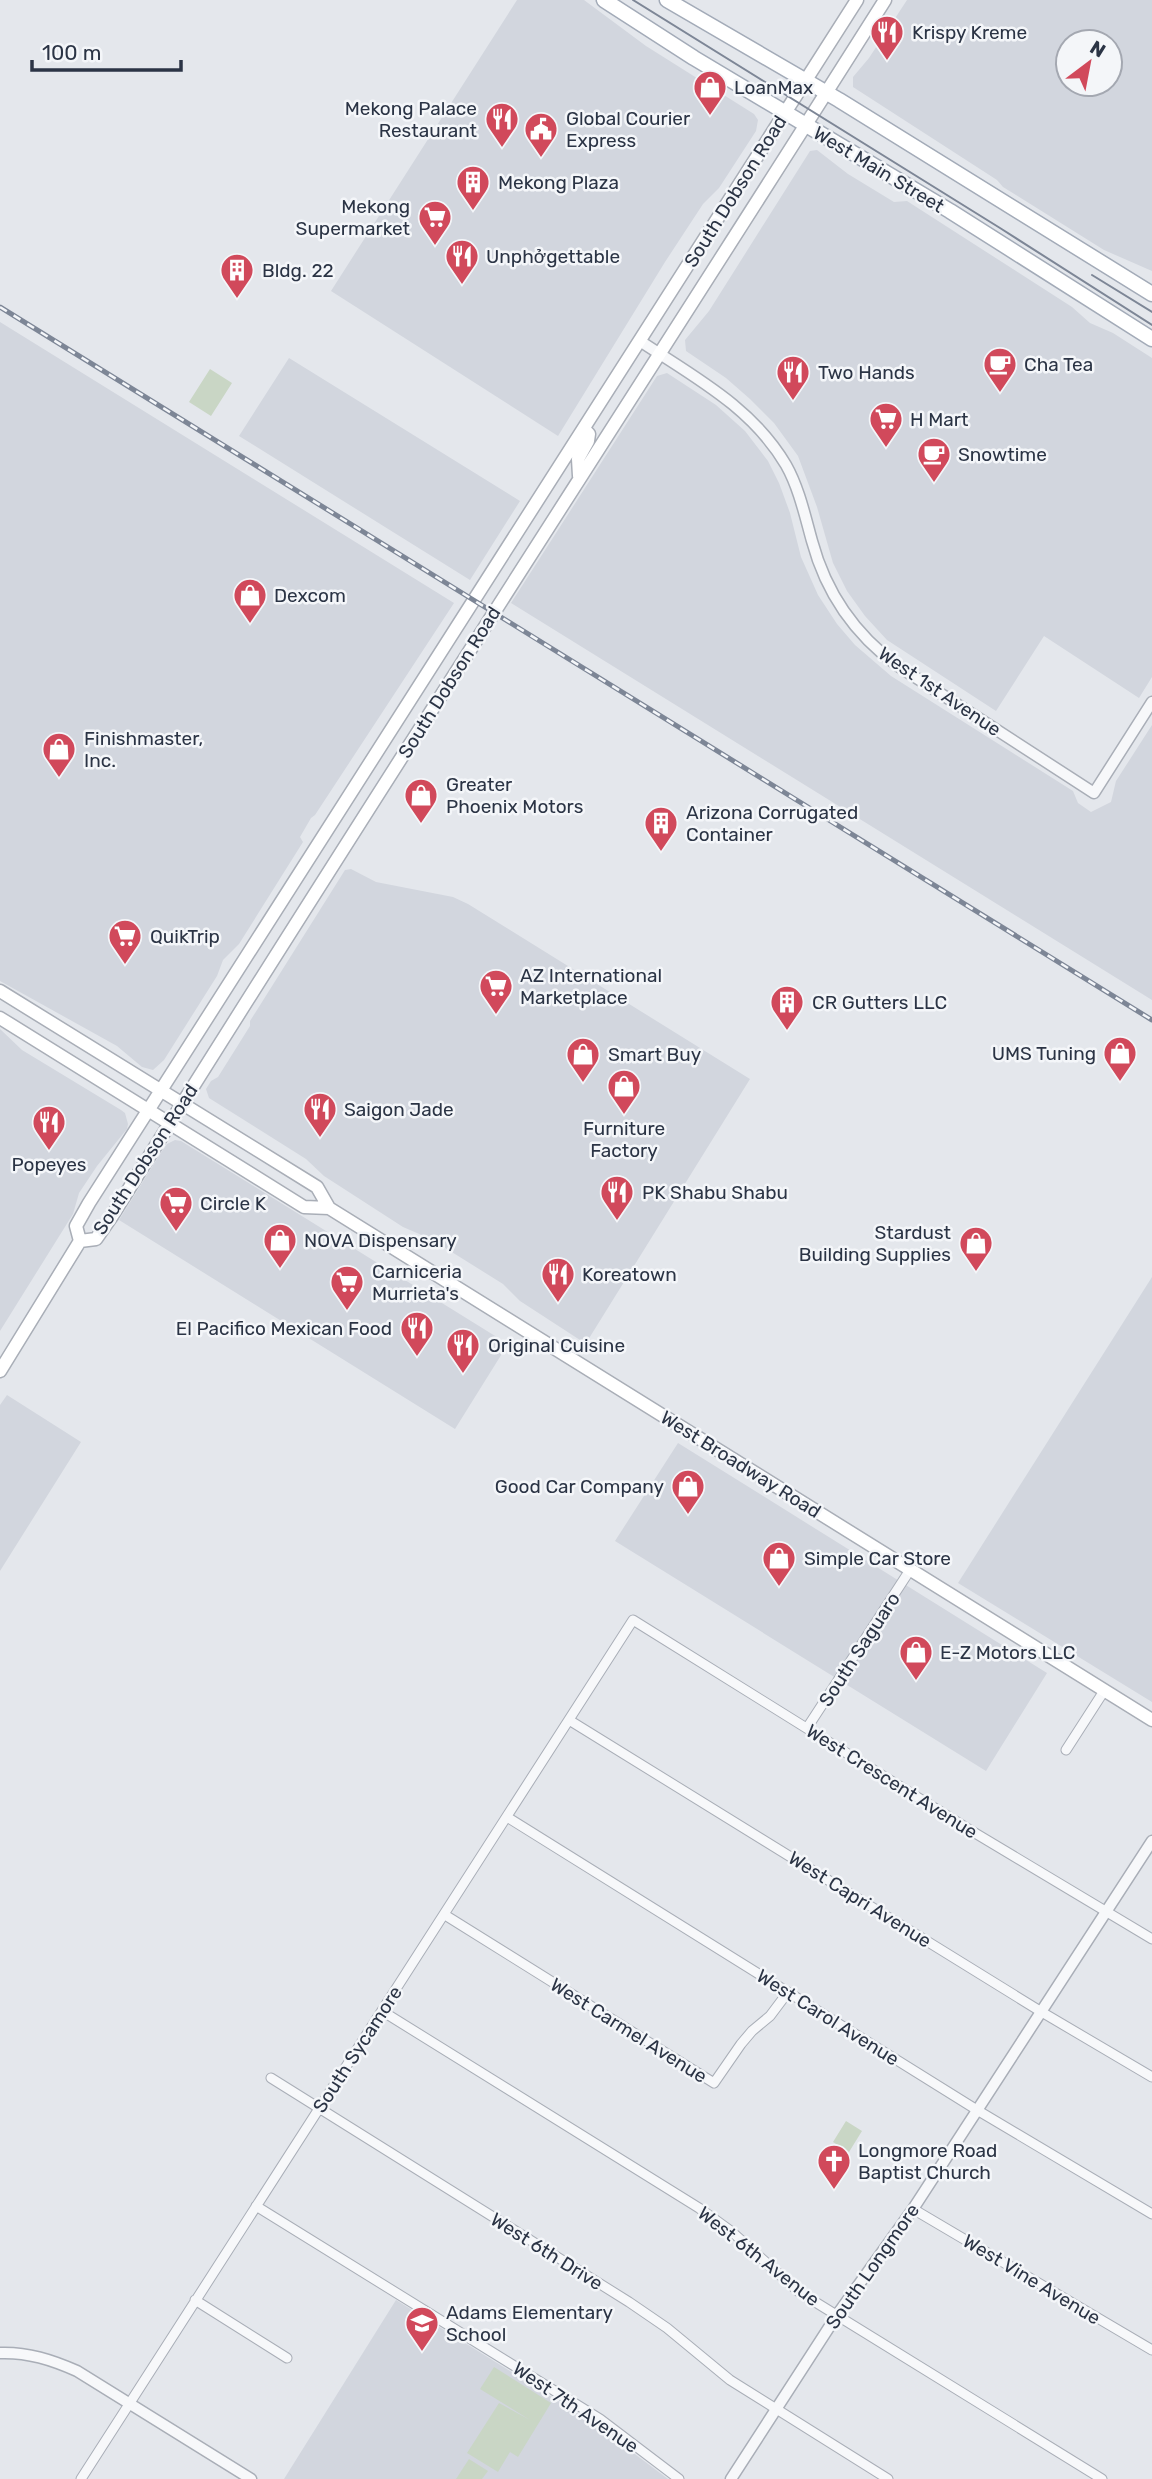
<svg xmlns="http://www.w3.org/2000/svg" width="1152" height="2479" font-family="Rubik,sans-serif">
<rect width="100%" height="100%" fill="#e4e7ec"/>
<path fill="#d2d6de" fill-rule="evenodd" d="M 517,0 L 584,0 L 646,46 L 754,114 L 758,120 L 756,131 L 719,188 L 703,204 L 665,262 L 558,436 L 331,291 Z
M 907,0 L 1152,0 L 1152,271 L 1104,250 L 1003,187 L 997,180 L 853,87 L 853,77 L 869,58 ZM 1068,42 L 1110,42 L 1110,84 L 1068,84 Z
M 817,150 L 848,174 L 894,202 L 907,201 L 1072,307 L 1090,323 L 1113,333 L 1152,358 L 1152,677 L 1139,698 L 1044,636 L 996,711 L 887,640 L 865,616 L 847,591 L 833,563 L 817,507 L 798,456 L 774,423 L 750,399 L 726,378 L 686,351 L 685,340 L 709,311 L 810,151 Z
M 0,322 L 454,603 L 315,815 L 311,818 L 300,837 L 303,842 L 239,944 L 223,960 L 217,976 L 164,1060 L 153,1070 L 142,1067 L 117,1046 L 0,981 Z
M 289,358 L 520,501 L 470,580 L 239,436 Z
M 667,373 L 716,405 L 745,431 L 768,461 L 779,483 L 790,513 L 801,557 L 818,595 L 837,624 L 855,645 L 891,676 L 1073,791 L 1078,803 L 1091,812 L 1111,802 L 1116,781 L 1152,725 L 1152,1000 L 511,603 L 657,376 Z
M 351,869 L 376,882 L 453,897 L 468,904 L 750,1079 L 588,1340 L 580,1340 L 520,1301 L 503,1284 L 431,1239 L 403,1227 L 324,1176 L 306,1159 L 209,1098 L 206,1089 L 211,1081 L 218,1077 L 250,1026 L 250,1021 L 345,870 Z
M 0,1029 L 22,1050 L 121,1110 L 125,1113 L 128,1124 L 127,1129 L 97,1166 L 79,1193 L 73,1214 L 0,1331 Z
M 175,1140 L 181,1141 L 508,1344 L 455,1429 L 119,1220 L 162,1151 L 167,1144 Z
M 1152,1277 L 1152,1702 L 958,1583 Z
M 7,1395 L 81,1442 L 0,1571 L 0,1405 Z
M 678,1443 L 1047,1673 L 986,1771 L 615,1541 Z
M 396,2300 L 595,2424 L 668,2479 L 284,2479 Z"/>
<path fill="#c9d6c5" d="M 210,369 L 232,383 L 211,416 L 189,402 Z
M 846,2121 L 862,2131 L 849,2152 L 833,2142 Z
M 494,2367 L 551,2403 L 518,2457 L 510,2452 L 498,2472 L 467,2453 L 499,2403 L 530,2420 L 480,2389 Z
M 469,2459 L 488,2471 L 482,2479 L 456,2479 Z"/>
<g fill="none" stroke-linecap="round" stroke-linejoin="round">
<defs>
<path id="minor" d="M 569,1720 L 1040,2011 L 1152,2077
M 807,1728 L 910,1570
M 1066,1750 L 1104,1691
M 507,1817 L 977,2110 L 1152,2214
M 445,1915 L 714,2083 L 741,2044 L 752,2031 L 770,2016 L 788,1992
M 382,2011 L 699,2208 L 732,2232 L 799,2292 L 1102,2479
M 271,2078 L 629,2302 L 667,2328 L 730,2380 L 888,2479
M 256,2206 L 600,2419 L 679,2479
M 913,2209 L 1152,2350
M 195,2300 L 287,2358
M 81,2479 L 633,1620 L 970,1830 L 1152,1939"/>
<path id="tertiary" d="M 640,341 C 694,377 752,407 786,465 C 799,488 805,516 812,541 C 826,593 854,634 898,666 L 1094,793 L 1152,702
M 0,2353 C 28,2352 52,2360 77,2371 L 251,2479
M 731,2479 L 837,2315 L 913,2209 L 1152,1841"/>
<path id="secondary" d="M 579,476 L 578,459 L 588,441 L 589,434 L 584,429
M 0,991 L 317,1187 L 329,1208 L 1152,1720
M 0,1018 L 304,1207 L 329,1208
M 80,1241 L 96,1239 L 112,1216 C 366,808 628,406 885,0
M 0,1371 L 80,1241 L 76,1226 L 89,1203 L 857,0"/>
<path id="primary" d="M 604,0 L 694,58 L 950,211 L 1152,339
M 667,0 L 839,100 L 1152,294"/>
</defs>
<use href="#minor" stroke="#a9aeb7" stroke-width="11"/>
<use href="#tertiary" stroke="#a9aeb7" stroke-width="13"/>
<use href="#secondary" stroke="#a9aeb7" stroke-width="15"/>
<use href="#primary" stroke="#a3abb8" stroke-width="17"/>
<use href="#minor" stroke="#f7f8fa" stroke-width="9"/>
<use href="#tertiary" stroke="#f7f8fa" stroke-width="10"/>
<use href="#secondary" stroke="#fff" stroke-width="12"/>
<use href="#primary" stroke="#fff" stroke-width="14"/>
<path stroke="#7d8696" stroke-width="2" d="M 633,0 L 1000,228 L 1152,325
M 1092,275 L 1152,312"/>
<defs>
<path id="rail" d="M 0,307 L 1152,1020"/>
</defs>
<use href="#rail" stroke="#7d8696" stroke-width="5"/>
<use href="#rail" stroke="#f4f6f9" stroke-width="2.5" stroke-dasharray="8" stroke-linecap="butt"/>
</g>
<defs>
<symbol id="restaurant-pin" viewBox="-11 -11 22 30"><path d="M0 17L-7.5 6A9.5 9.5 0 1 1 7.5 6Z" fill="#d1495b" stroke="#f4f6f9"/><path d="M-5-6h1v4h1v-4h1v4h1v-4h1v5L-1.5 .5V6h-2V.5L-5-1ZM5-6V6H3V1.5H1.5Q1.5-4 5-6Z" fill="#fff"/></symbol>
<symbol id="shop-pin" viewBox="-11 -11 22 30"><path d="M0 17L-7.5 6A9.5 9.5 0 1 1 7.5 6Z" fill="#d1495b" stroke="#f4f6f9"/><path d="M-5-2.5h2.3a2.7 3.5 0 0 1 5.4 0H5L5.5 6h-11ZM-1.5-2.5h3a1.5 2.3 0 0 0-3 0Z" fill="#fff"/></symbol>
<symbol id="civic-pin" viewBox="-11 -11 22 30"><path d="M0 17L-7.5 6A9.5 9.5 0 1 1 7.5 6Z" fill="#d1495b" stroke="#f4f6f9"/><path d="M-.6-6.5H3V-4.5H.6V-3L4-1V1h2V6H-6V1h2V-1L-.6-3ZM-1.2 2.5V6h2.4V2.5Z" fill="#fff"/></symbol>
<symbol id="building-pin" viewBox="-11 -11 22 30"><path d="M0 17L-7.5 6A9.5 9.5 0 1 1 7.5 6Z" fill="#d1495b" stroke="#f4f6f9"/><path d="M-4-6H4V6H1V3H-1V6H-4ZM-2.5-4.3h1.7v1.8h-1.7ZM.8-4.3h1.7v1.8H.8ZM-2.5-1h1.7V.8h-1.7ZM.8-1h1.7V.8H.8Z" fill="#fff"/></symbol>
<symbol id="supermarket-pin" viewBox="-11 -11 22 30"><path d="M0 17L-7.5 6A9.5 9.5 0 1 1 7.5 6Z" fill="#d1495b" stroke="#f4f6f9"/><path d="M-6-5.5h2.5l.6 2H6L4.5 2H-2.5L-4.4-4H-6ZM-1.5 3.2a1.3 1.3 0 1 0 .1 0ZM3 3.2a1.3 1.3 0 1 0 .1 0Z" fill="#fff"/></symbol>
<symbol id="cafe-pin" viewBox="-11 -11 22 30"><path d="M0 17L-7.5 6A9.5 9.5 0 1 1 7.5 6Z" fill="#d1495b" stroke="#f4f6f9"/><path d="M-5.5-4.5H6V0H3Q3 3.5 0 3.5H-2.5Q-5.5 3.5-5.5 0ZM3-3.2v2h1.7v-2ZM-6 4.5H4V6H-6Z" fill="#fff"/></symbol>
<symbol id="church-pin" viewBox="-11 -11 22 30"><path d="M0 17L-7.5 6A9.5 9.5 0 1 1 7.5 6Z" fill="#d1495b" stroke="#f4f6f9"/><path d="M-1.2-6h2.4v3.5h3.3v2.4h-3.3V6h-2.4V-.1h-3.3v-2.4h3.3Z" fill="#fff"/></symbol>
<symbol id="school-pin" viewBox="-11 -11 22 30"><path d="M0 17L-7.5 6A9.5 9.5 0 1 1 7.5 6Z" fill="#d1495b" stroke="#f4f6f9"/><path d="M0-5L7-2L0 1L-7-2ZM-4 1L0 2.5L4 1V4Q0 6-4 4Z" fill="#fff"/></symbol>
</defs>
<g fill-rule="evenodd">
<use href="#restaurant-pin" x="868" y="13" width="38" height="52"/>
<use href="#shop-pin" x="691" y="68" width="38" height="52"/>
<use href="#restaurant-pin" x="483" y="100" width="38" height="52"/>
<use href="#civic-pin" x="522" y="110" width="38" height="52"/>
<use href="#building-pin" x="454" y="163" width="38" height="52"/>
<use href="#supermarket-pin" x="416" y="198" width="38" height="52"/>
<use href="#restaurant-pin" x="443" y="237" width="38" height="52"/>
<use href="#building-pin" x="218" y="251" width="38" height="52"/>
<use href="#cafe-pin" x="981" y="345" width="38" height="52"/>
<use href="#restaurant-pin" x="774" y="353" width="38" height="52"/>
<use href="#supermarket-pin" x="867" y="400" width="38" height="52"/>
<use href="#cafe-pin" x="915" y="435" width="38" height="52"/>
<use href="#shop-pin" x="231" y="576" width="38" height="52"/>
<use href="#shop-pin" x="40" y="730" width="38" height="52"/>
<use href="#shop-pin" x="402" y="776" width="38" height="52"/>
<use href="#building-pin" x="642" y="804" width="38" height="52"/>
<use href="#supermarket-pin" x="106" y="917" width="38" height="52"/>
<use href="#supermarket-pin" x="477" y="967" width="38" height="52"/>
<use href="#building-pin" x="768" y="983" width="38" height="52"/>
<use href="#shop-pin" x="1101" y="1034" width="38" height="52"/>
<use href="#shop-pin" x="564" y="1035" width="38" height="52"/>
<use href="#shop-pin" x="605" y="1067" width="38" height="52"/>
<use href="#restaurant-pin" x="301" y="1090" width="38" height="52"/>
<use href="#restaurant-pin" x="30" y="1103" width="38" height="52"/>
<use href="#restaurant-pin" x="598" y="1173" width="38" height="52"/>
<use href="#supermarket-pin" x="157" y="1184" width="38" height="52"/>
<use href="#shop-pin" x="261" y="1221" width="38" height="52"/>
<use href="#shop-pin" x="957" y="1224" width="38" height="52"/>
<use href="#restaurant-pin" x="539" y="1255" width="38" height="52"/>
<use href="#supermarket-pin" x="328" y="1263" width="38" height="52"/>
<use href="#restaurant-pin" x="398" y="1309" width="38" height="52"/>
<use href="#restaurant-pin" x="444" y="1326" width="38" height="52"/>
<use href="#shop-pin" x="669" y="1467" width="38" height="52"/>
<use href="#shop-pin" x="760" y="1539" width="38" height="52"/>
<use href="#shop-pin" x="897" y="1633" width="38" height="52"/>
<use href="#church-pin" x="815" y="2142" width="38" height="52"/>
<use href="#school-pin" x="403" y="2304" width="38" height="52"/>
</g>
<g text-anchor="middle" stroke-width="5" stroke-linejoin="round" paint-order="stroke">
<g font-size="19" fill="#2b3445" stroke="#f4f6f9" text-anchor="start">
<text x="912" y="39">Krispy Kreme</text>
<text x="734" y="94">LoanMax</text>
<text x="477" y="115" text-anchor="end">Mekong Palace<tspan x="477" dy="22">Restaurant</tspan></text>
<text x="566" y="125">Global Courier<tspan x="566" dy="22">Express</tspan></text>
<text x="498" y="189">Mekong Plaza</text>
<text x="410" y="213" text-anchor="end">Mekong<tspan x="410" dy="22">Supermarket</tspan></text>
<text x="486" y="263">Unphởgettable</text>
<text x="262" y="277">Bldg. 22</text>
<text x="1024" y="371">Cha Tea</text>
<text x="818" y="379">Two Hands</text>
<text x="910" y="426">H Mart</text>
<text x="958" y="461">Snowtime</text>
<text x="274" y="602">Dexcom</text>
<text x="84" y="745">Finishmaster,<tspan x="84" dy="22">Inc.</tspan></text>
<text x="446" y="791">Greater<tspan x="446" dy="22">Phoenix Motors</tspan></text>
<text x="686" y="819">Arizona Corrugated<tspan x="686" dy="22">Container</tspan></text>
<text x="150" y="943">QuikTrip</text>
<text x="520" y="982">AZ International<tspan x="520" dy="22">Marketplace</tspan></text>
<text x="812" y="1009">CR Gutters LLC</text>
<text x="1096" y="1060" text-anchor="end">UMS Tuning</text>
<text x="608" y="1061">Smart Buy</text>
<text x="344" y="1116">Saigon Jade</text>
<text x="624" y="1135" text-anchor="middle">Furniture<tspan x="624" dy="22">Factory</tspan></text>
<text x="49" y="1171" text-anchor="middle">Popeyes</text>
<text x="642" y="1199">PK Shabu Shabu</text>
<text x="200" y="1210">Circle K</text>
<text x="951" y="1239" text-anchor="end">Stardust<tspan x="951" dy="22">Building Supplies</tspan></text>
<text x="304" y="1247">NOVA Dispensary</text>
<text x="372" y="1278">Carniceria<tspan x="372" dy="22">Murrieta's</tspan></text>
<text x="582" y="1281">Koreatown</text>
<text x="392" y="1335" text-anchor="end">El Pacifico Mexican Food</text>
<text x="488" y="1352">Original Cuisine</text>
<text x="664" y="1493" text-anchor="end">Good Car Company</text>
<text x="804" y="1565">Simple Car Store</text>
<text x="940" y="1659">E-Z Motors LLC</text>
<text x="858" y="2157">Longmore Road<tspan x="858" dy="22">Baptist Church</tspan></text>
<text x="446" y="2319">Adams Elementary<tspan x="446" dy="22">School</tspan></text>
</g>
<g font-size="19" fill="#2b3445" stroke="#f4f6f9">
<text transform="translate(879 169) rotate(31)" y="7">West Main Street</text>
<text transform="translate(735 191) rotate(-58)" y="7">South Dobson Road</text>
<text transform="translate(449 682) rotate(-58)" y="7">South Dobson Road</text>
<text transform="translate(940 691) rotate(34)" y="7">West 1st Avenue</text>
<text transform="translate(145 1159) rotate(-57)" y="7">South Dobson Road</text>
<text transform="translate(741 1464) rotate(32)" y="7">West Broadway Road</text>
<text transform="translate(859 1649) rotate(-57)" y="7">South Saguaro</text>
<text transform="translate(892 1781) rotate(32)" y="7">West Crescent Avenue</text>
<text transform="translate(860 1899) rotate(32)" y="7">West Capri Avenue</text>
<text transform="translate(828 2017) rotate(32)" y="7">West Carol Avenue</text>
<text transform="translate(629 2030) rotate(32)" y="7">West Carmel Avenue</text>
<text transform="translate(357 2049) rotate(-57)" y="7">South Sycamore</text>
<text transform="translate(547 2251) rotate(32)" y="7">West 6th Drive</text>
<text transform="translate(759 2256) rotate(38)" y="7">West 6th Avenue</text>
<text transform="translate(872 2266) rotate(-55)" y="7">South Longmore</text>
<text transform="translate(1032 2279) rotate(31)" y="7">West Vine Avenue</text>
<text transform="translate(576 2407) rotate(34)" y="7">West 7th Avenue</text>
</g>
</g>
<g transform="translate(1089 63) rotate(32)"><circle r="33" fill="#f4f6f9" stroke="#a4a8b1" stroke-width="2"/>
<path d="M0-5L12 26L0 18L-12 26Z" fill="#d1495b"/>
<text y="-10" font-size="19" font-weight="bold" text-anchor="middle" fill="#2b3445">N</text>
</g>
<path d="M32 60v10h149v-10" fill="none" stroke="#2b3445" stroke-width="3.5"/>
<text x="42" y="60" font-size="21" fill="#2b3445" stroke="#f4f6f9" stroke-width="5" paint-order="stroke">100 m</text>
</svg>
